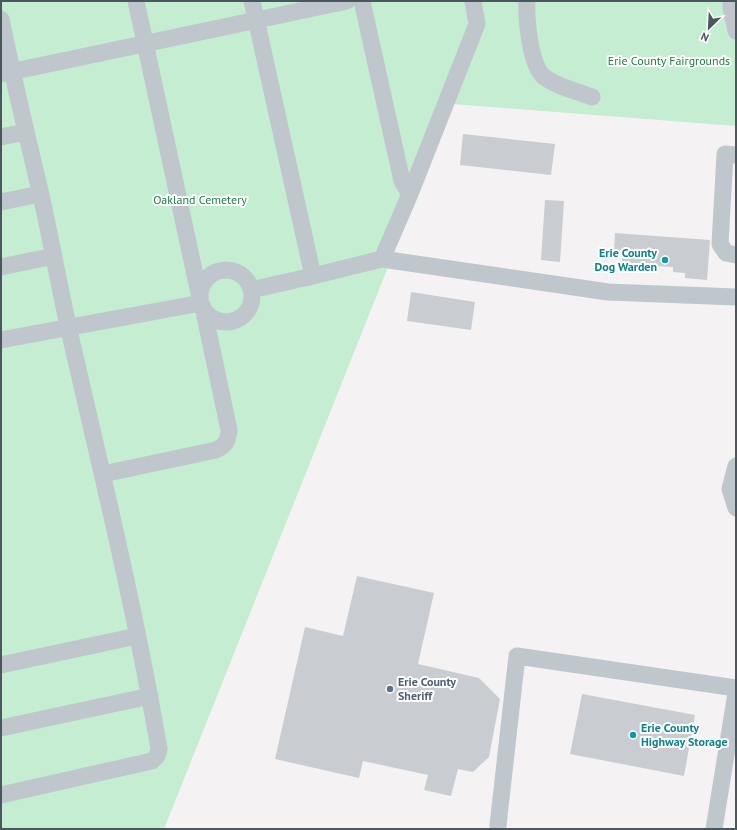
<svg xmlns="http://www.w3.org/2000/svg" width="737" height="830" font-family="'PT Sans',sans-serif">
<rect width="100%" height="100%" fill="#f4f2f2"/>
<path fill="#c5edd1" d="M 1,1 L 736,1 L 736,126 L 453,104 L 164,829 L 1,829 Z"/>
<path fill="#c9cdd1" d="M 463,134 L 555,144 L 551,175 L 460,165 Z
M 545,200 L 564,201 L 560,262 L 541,260 Z
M 615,233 L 710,240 L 707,280 L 685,278 L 685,273 L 673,272 L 673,267 L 622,264 L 622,255 L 614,254 Z
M 411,292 L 475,302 L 471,330 L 407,321 Z
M 357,576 L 434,593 L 418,664 L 479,678 L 500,699 L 489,757 L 473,772 L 458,769 L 451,796 L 424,790 L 428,775 L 363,761 L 359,778 L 275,759 L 305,627 L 343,636 Z
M 582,694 L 695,715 L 684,776 L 570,754 Z"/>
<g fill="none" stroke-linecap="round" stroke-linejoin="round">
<path stroke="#bfc7cd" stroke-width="17" d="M 136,1 L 200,298
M 252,1 L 313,276
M 362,1 L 402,181 L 410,194
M 527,1 C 526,19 530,63 543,76 C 555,86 577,91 592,97
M 731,1 L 731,8 L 736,31
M 1,19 C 13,78 27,136 41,195 C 51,240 59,285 69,330 C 101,470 135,608 159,749 L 157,756 L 152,761 L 1,795
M 1,74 L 347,1
M 1,137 L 26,132
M 736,155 L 725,154 L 720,244 L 726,253 L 736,255
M 1,202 L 40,194
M 382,259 L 608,292 L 736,297
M 1,267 L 54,256
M200 296a26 26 0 1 1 52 0a26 26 0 1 1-52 0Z
M 251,290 L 313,276 L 382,259 L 410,194 L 477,24 L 473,1
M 1,340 L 201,303
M 736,466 L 730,489 L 736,508
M 103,474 L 216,450 C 226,445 228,441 229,430 L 203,307
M 1,665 L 137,636
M 1,728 L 150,696
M 498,825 L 517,656 L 736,688
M 714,829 L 736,693"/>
</g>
<g fill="#0f9aa8" stroke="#fff" stroke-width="1.5">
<circle cx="665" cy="260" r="4"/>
<circle cx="633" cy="735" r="4"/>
</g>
<circle fill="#5c6f8a" stroke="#fff" stroke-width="1.5" cx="390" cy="689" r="4"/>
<g text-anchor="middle" stroke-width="4" stroke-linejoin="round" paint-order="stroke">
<g font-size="12" fill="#1e7d46" stroke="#fff">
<text x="669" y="65">Erie County Fairgrounds</text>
<text x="200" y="204">Oakland Cemetery</text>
</g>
<g font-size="12" font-weight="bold" fill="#0d838f" stroke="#fff" text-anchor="end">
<text x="657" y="257">Erie County<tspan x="657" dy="14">Dog Warden</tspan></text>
<text x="641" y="732" text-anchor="start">Erie County<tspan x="641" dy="14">Highway Storage</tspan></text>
</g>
<g font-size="12" font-weight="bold" fill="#4e5e75" stroke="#fff" text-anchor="start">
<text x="398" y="686">Erie County<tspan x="398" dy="14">Sheriff</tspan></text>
</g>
</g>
<rect width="737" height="830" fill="none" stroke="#4b575e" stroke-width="4"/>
<g transform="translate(709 28) rotate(204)" stroke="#ffffff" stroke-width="3" paint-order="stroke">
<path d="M0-3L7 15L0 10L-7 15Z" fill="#4b575e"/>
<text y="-6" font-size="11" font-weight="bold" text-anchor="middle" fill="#4b575e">N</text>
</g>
</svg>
